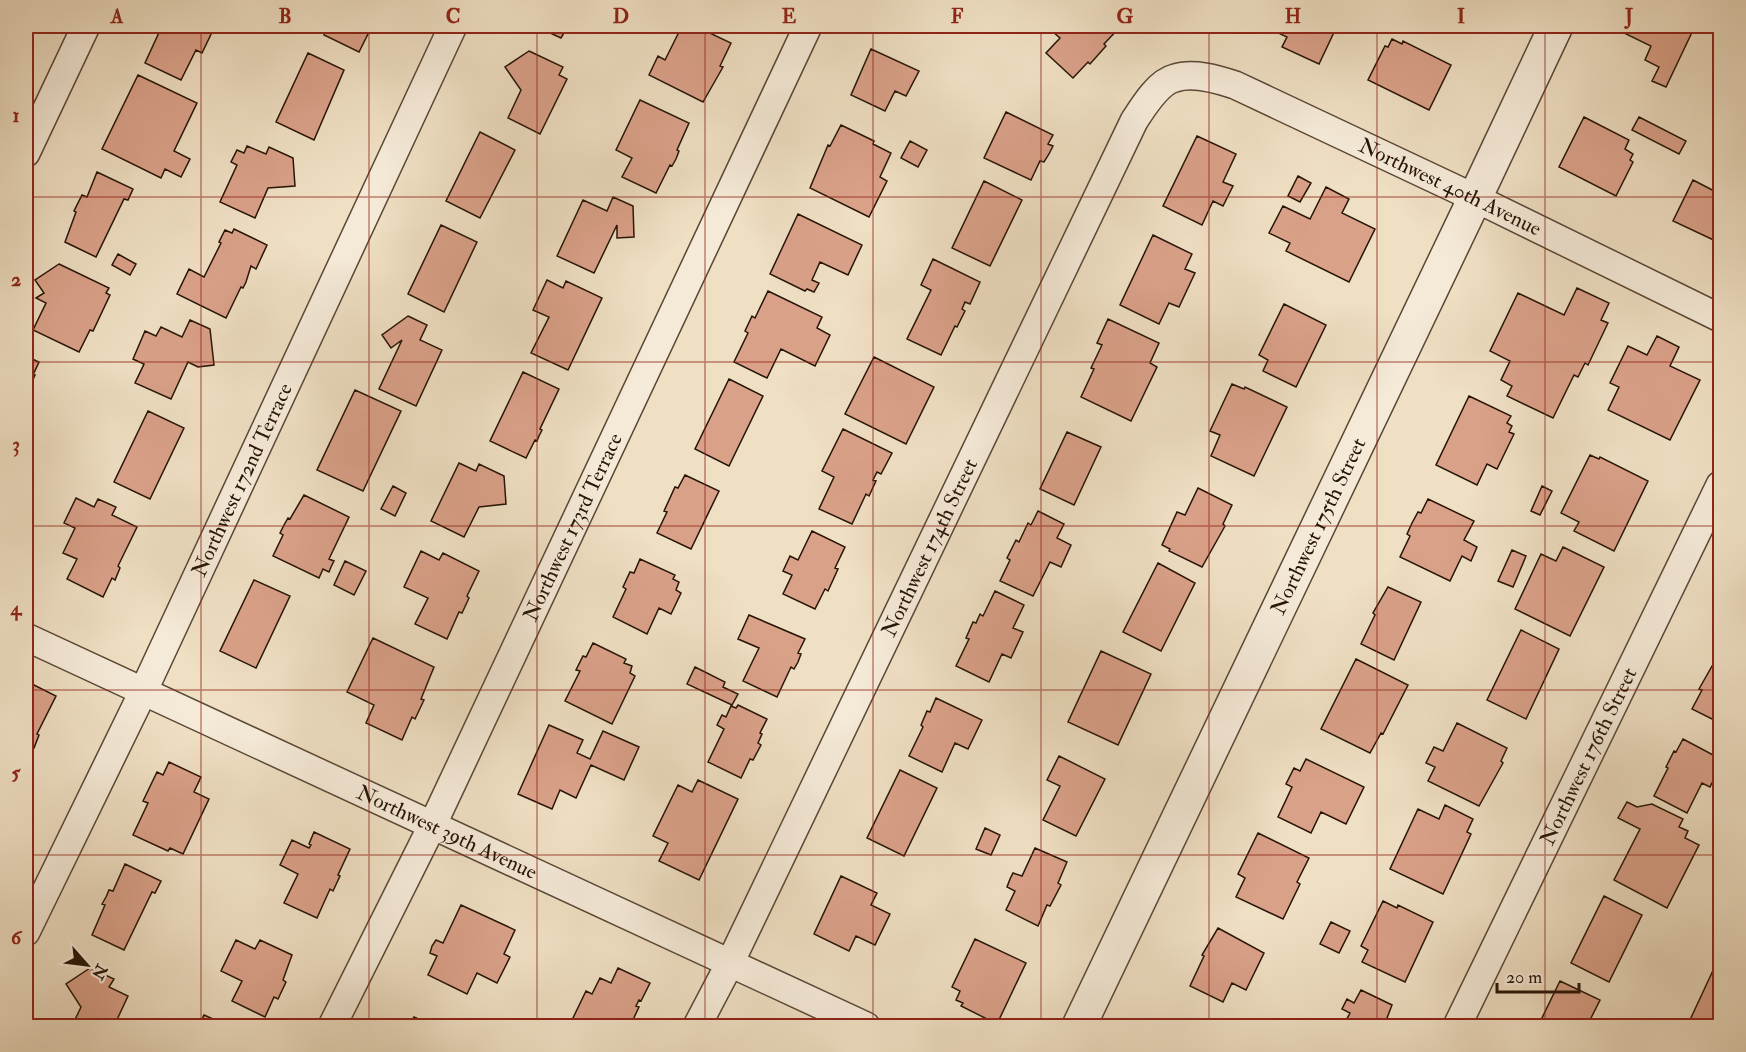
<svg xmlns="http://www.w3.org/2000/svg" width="1746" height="1052" font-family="'IM FELL Double Pica',serif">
<rect width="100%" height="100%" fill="#efdfc3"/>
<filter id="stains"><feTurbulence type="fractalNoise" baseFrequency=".00333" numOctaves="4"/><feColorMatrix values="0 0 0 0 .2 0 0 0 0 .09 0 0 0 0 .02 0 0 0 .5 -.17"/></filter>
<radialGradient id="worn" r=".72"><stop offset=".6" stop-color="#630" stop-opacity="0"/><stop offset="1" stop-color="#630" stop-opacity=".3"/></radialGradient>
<path fill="#daa189" stroke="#271406" stroke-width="1.5" d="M 162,26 L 215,26 L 202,53 L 196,50 L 181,80 L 145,63 Z
M 329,26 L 372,26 L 359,52 L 324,35 Z
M 535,26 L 568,26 L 561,38 Z
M 682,26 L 695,26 L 731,43 L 720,66 L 723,67 L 703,102 L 649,75 L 658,56 L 665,60 Z
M 1059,26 L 1118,26 L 1120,27 L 1104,44 L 1106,46 L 1090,64 L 1088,62 L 1073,78 L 1046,53 L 1060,38 L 1053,32 Z
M 1272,26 L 1337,26 L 1319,64 L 1282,47 L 1287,37 L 1270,29 Z
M 1630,26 L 1695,26 L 1666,87 L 1652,81 L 1659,67 L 1645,60 L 1651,46 L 1626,34 Z
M 1392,39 L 1402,44 L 1403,41 L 1451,65 L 1429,110 L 1368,80 L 1385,46 L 1388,47 Z
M 871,49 L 919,71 L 906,96 L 895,91 L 885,111 L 851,95 Z
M 529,51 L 563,67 L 559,75 L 567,79 L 540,134 L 508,118 L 521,90 L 505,67 Z
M 308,53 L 344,70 L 314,140 L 276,122 Z
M 138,75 L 197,103 L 174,151 L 190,159 L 181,177 L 165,169 L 161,178 L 102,149 Z
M 640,100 L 689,123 L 677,150 L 679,151 L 676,159 L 672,166 L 670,165 L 656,193 L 622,177 L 632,158 L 616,150 Z
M 1006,112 L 1053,135 L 1048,144 L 1053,146 L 1049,154 L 1044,162 L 1040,161 L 1031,180 L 984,158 Z
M 1584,117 L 1629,140 L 1625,149 L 1633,154 L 1630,160 L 1633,162 L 1616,196 L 1559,167 Z
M 1639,117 L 1686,141 L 1679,154 L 1632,130 Z
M 841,125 L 874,141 L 873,144 L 891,153 L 880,177 L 887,181 L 869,217 L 810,188 L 828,145 L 830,146 Z
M 480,132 L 515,150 L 480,218 L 446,201 Z
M 1197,136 L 1236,154 L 1223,182 L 1233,186 L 1223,206 L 1213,201 L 1202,225 L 1163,206 Z
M 910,141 L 927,150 L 918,167 L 901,158 Z
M 247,146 L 266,154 L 269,147 L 293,158 L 295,186 L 268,188 L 255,218 L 220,202 L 237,165 L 231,162 L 237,150 L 244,153 Z
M 97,172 L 133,189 L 128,200 L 124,199 L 96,257 L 65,242 L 76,212 L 74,211 L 82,195 L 87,197 Z
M 1298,176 L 1311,183 L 1300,202 L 1288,196 Z
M 1693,180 L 1720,194 L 1720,243 L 1673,221 Z
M 984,181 L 1022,200 L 990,266 L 952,248 Z
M 1326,187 L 1349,199 L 1342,213 L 1375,229 L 1349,282 L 1286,251 L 1290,243 L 1269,233 L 1283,206 L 1310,219 Z
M 613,197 L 633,206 L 634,237 L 617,238 L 617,225 L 594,273 L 557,256 L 583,200 L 607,211 Z
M 798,214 L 862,245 L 848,275 L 820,262 L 812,280 L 819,283 L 814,292 L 807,289 L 805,291 L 770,274 Z
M 441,225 L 477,242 L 444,312 L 408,294 Z
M 234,229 L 267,245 L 256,269 L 251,266 L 246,282 L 243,288 L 241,287 L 226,318 L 177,294 L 189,269 L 204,277 L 221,243 L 219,242 L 225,230 L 232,233 Z
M 1153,235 L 1192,254 L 1185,269 L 1195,273 L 1179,307 L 1169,303 L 1159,324 L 1120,305 Z
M 118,254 L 136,264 L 130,275 L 112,265 Z
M 933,259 L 980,282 L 970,304 L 965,302 L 962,309 L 965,311 L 957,327 L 955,326 L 941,355 L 907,339 L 931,290 L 921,285 Z
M 59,264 L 109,288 L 106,293 L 110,295 L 93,331 L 90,330 L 79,352 L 33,330 L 46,303 L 36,298 L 44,293 L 35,280 Z
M 547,280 L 563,288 L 566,281 L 602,298 L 568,370 L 531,353 L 549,317 L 533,310 Z
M 1577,288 L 1609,303 L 1601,320 L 1608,323 L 1588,365 L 1585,363 L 1578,377 L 1574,375 L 1553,418 L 1507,396 L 1512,386 L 1501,380 L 1510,361 L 1490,351 L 1518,293 L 1564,315 Z
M 768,291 L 822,317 L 817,328 L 830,335 L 815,366 L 781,349 L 767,378 L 734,362 L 748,333 L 745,331 L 752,316 L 755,318 Z
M 1284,304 L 1326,325 L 1296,387 L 1263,371 L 1268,360 L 1259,355 Z
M 408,316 L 427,325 L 420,340 L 442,350 L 416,406 L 379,389 L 402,340 L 391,348 L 382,335 Z
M 1108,319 L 1159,343 L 1150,363 L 1157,367 L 1131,421 L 1081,397 L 1094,369 L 1091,368 L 1102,345 L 1097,343 Z
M 190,320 L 210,329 L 214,365 L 198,367 L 188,362 L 171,399 L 135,383 L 144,364 L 133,359 L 145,331 L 156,336 L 161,327 L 182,337 Z
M 1657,336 L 1679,347 L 1670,366 L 1700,380 L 1670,440 L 1608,410 L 1619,387 L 1610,383 L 1628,346 L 1647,355 Z
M 26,356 L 39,362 L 33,375 L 35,375 L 26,395 L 32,398 L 27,408 L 26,408 Z
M 874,357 L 934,387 L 906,444 L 845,414 Z
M 523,372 L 559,389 L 540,429 L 542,430 L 539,436 L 537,441 L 535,440 L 526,458 L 490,441 Z
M 729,379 L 763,396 L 729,466 L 695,449 Z
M 1232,384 L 1244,389 L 1245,387 L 1287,407 L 1254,476 L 1211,456 L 1220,435 L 1210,431 Z
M 355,390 L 401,411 L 363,491 L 317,470 Z
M 1469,396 L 1511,416 L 1507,423 L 1512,426 L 1509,432 L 1514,434 L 1497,469 L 1487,464 L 1477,485 L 1436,465 Z
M 148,411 L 184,428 L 150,499 L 114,482 Z
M 843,429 L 892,453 L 881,474 L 877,472 L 873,480 L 876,481 L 869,496 L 866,494 L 852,524 L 819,509 L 834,477 L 822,471 Z
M 1067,432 L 1101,447 L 1074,505 L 1040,489 Z
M 1590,455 L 1599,459 L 1600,457 L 1648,481 L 1614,551 L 1574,531 L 1579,522 L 1561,513 Z
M 459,463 L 476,471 L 479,464 L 504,476 L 506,504 L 479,507 L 464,537 L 431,521 Z
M 685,475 L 719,491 L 691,549 L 657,533 L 667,512 L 664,511 L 675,487 L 678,488 Z
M 393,486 L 406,493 L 395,516 L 381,509 Z
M 1542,486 L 1552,491 L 1540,515 L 1531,511 Z
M 1198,488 L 1232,505 L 1223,524 L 1225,526 L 1202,567 L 1169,551 L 1170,549 L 1162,545 L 1177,512 L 1185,515 Z
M 304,495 L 349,517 L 329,559 L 334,561 L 331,567 L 329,572 L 323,569 L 319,578 L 273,556 L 283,535 L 280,533 L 284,525 L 288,518 L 290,519 Z
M 76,498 L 94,507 L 98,499 L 116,507 L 112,515 L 137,527 L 118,566 L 120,568 L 115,580 L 112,578 L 103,597 L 67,579 L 77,559 L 63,553 L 75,528 L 64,523 Z
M 1428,499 L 1474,521 L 1464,540 L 1477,547 L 1471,561 L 1462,556 L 1450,581 L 1400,557 L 1410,536 L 1407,534 L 1412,523 L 1418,512 L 1421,513 Z
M 1038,511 L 1064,524 L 1057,538 L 1071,545 L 1061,567 L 1050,562 L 1033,596 L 1000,581 L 1010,560 L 1007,558 L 1016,540 L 1019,542 L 1028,523 L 1031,525 Z
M 812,531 L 845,547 L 835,568 L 838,569 L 828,591 L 825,589 L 815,609 L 783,594 L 792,575 L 783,571 L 790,556 L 798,560 Z
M 1563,547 L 1604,567 L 1570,636 L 1515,609 L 1541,554 L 1556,561 Z
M 1512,550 L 1526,556 L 1513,587 L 1498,581 Z
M 421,551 L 439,560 L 443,553 L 479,571 L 467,596 L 469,598 L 462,613 L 459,612 L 447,639 L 415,624 L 428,598 L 404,587 Z
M 640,559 L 675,575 L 673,579 L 679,582 L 676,590 L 681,593 L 671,614 L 659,608 L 647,634 L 613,617 L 626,589 L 623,587 L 630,572 L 634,573 Z
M 345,561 L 366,571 L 354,595 L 334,585 Z
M 1158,563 L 1195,583 L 1161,651 L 1123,632 Z
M 254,580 L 290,596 L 256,668 L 220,651 Z
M 1388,587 L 1421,602 L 1394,660 L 1361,644 L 1375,615 L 1373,613 Z
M 995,591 L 1024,605 L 1013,628 L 1023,632 L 1011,658 L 1002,654 L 989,682 L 956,666 L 969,639 L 966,638 L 973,622 L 976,623 L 980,614 L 983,616 Z
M 749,615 L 805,639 L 798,653 L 801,654 L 798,662 L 794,669 L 791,667 L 777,697 L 743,681 L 759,648 L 738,639 Z
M 1521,630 L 1559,649 L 1526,719 L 1487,700 Z
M 373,638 L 434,667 L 421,699 L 424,700 L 415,719 L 412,717 L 402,740 L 366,723 L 374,705 L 347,692 Z
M 593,643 L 626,659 L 624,663 L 632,666 L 630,673 L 635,676 L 612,724 L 565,701 L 580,671 L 576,670 L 583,656 L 586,657 Z
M 1101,651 L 1151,674 L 1118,745 L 1068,722 Z
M 1720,652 L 1720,723 L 1692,709 L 1702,690 L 1699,689 Z
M 1356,659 L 1408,685 L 1383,734 L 1381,733 L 1370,753 L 1321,729 Z
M 695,667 L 725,682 L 723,687 L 738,694 L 732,705 L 687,684 Z
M 26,681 L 56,696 L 37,734 L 39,735 L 34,748 L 31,747 L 26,759 Z
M 936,698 L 982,720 L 968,749 L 955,743 L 942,772 L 909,756 L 923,727 L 921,725 L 927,711 L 930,712 Z
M 738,705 L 767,719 L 760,733 L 762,734 L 758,743 L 761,745 L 753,760 L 750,759 L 741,778 L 708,762 L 724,729 L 717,725 L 722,715 L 726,717 L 731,706 L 736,708 Z
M 1457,723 L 1507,748 L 1501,761 L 1503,763 L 1479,806 L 1428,781 L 1435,767 L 1426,763 L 1434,747 L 1443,751 Z
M 549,725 L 583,740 L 577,753 L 590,759 L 603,731 L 639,747 L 624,780 L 591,765 L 576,798 L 560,790 L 552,809 L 518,794 Z
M 1683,739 L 1715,756 L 1714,757 L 1720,761 L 1719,765 L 1720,766 L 1720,779 L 1715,777 L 1710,787 L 1702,783 L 1687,813 L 1654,796 L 1668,768 L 1666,767 L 1674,751 L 1676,752 Z
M 1059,756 L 1105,779 L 1076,836 L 1043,820 L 1060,786 L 1047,780 Z
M 1306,759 L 1364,787 L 1346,824 L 1321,812 L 1311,833 L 1278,817 L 1292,787 L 1286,784 L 1294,768 L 1300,771 Z
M 169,762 L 201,777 L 194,792 L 209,799 L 183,854 L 170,848 L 168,851 L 133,835 L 148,803 L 143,801 L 157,772 L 163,775 Z
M 900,770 L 937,788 L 904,856 L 867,838 Z
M 698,780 L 738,799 L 699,880 L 659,861 L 668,843 L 653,836 L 678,785 L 692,792 Z
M 1627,802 L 1637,807 L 1652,804 L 1683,819 L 1679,827 L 1688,831 L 1685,838 L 1699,845 L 1667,908 L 1614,880 L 1640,829 L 1618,818 Z
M 1445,805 L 1473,819 L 1467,832 L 1471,834 L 1443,894 L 1390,869 L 1418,809 L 1439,819 Z
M 985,828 L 1000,835 L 991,855 L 976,849 Z
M 314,832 L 350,849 L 338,875 L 340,876 L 333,891 L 330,889 L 317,918 L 284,903 L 298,874 L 280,865 L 292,840 L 309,848 L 311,845 L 309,844 Z
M 1258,833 L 1309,858 L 1297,882 L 1300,884 L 1283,919 L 1236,897 L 1245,878 L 1238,874 Z
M 1035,848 L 1067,862 L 1058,883 L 1061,885 L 1050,906 L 1047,905 L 1038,926 L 1006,910 L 1015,891 L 1007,887 L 1010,879 L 1013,873 L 1022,876 Z
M 125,864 L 161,881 L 155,893 L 152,892 L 124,950 L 92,935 L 105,905 L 102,904 L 106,897 L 109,890 L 113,891 Z
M 841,876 L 877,893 L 871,905 L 890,914 L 875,945 L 856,936 L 849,951 L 814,934 Z
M 1604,896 L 1642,915 L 1609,982 L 1571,963 Z
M 1383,901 L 1397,908 L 1398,905 L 1433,922 L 1405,982 L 1362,962 L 1368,950 L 1361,946 Z
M 461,905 L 515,930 L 504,954 L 510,957 L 497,983 L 477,973 L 467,994 L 428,975 L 437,956 L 430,953 L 432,946 L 436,940 L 443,943 Z
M 1331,922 L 1350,931 L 1339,953 L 1320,944 Z
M 1218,928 L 1264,953 L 1246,990 L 1232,983 L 1223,1002 L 1190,986 L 1204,956 L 1202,955 Z
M 975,939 L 1026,963 L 997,1024 L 961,1006 L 963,1003 L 956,1000 L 960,991 L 952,987 Z
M 236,940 L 255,949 L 260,940 L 292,955 L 283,980 L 286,982 L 278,999 L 274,997 L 265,1017 L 232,1001 L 242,981 L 221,971 Z
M 1716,964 L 1720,966 L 1720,1026 L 1698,1026 L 1689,1022 Z
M 90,968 L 114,979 L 109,987 L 128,996 L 114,1026 L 72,1026 L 81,1007 L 66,984 Z
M 618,968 L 650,983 L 641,1001 L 639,1000 L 636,1006 L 639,1007 L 631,1024 L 628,1023 L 626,1026 L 585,1026 L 572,1020 L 586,991 L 592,994 L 600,978 L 611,983 Z
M 1560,981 L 1600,1000 L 1587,1026 L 1538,1026 Z
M 1361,990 L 1392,1005 L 1384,1026 L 1343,1026 L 1350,1013 L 1342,1009 L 1347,999 L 1354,1003 Z
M 204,1015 L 229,1026 L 199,1026 Z
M 414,1017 L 434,1026 L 409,1026 Z
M 1168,1019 L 1184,1026 L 1165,1026 Z"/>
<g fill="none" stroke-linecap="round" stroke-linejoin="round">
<defs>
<g id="minor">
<path d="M 26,153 L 86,26"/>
<path id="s1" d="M 26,637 L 866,1026"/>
<path id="s2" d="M 26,932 L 143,692 L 453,26"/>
<path id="s3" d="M 332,1026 L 432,826 L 808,26"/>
<path id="s4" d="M 697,1026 L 730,963 L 1134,121 C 1143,107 1158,82 1175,78 C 1193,72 1217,79 1235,85 L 1475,198 L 1720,318"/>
<path id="s5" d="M 1457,1026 L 1720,485"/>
</g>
<g id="tertiary">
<path id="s6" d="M 1079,1026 L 1475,198 L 1556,26"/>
</g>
</defs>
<use href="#minor" stroke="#594735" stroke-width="30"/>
<use href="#tertiary" stroke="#594735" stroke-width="36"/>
<use href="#minor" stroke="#f5ead8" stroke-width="27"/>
<use href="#tertiary" stroke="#f5ead8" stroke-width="33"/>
</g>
<path fill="none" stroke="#8f2418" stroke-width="1.5" stroke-opacity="0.55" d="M 201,26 L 201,1026M 369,26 L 369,1026M 537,26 L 537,1026M 705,26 L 705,1026M 873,26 L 873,1026M 1041,26 L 1041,1026M 1209,26 L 1209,1026M 1377,26 L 1377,1026M 1545,26 L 1545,1026M 26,197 L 1720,197M 26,362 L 1720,362M 26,526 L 1720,526M 26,690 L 1720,690M 26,855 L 1720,855"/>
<g text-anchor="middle" stroke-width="4.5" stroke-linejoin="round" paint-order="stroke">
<g font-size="21" fill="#271406" stroke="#f5ead8">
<text dy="7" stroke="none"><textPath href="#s4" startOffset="1365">Northwest 40th Avenue</textPath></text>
<text dy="7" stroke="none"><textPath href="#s2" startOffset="501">Northwest 172nd Terrace</textPath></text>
<text dy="7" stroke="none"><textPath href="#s6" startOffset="554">Northwest 175th Street</textPath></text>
<text dy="7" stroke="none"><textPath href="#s3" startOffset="554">Northwest 173rd Terrace</textPath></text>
<text dy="7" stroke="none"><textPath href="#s4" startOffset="532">Northwest 174th Street</textPath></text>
<text dy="7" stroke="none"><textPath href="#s5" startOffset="300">Northwest 176th Street</textPath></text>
<text dy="7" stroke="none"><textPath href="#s1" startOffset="464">Northwest 39th Avenue</textPath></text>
</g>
</g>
<rect width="1746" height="1052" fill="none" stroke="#efdfc3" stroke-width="66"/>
<g transform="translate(87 965) rotate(118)" stroke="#f5ead8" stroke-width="4.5" paint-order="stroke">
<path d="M0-4.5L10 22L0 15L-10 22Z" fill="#271406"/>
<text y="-9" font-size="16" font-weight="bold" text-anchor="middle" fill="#271406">N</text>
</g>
<path d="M1497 983v9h82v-9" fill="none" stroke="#271406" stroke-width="3"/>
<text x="1506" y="983" font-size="18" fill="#271406" stroke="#f5ead8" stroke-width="4.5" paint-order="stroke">20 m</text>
<rect x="33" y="33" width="1680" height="986" fill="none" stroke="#8f2418" stroke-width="2"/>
<g font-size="20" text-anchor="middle" font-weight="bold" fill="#8f2418">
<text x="117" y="23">A</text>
<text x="285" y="23">B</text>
<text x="453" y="23">C</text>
<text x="621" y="23">D</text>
<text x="789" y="23">E</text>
<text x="957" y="23">F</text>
<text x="1125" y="23">G</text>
<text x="1293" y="23">H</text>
<text x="1461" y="23">I</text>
<text x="1629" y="23">J</text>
<text x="16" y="122">1</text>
<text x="16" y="286">2</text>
<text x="16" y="451">3</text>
<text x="16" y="615">4</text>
<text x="16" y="779">5</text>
<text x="16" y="944">6</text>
</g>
<rect width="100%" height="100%" filter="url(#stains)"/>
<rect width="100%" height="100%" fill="url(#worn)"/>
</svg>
